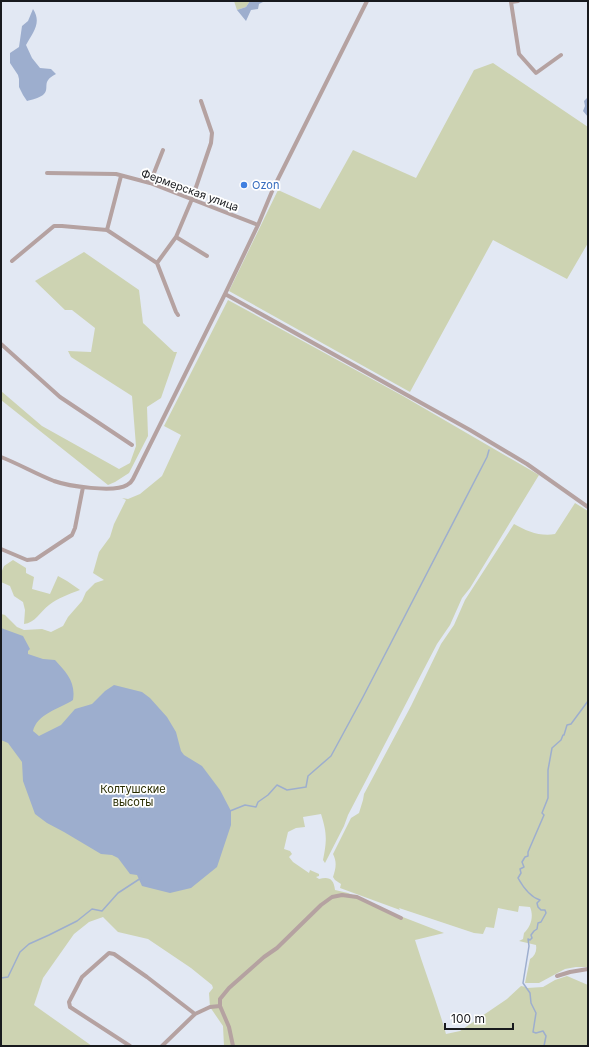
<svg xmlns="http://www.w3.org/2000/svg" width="589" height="1047" font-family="Inter,sans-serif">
<rect width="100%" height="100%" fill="#e2e8f3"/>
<path fill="#cdd3b2" d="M 234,1 L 250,1 L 246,7 L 237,10 Z
M 493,63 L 588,127 L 588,243 L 567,279 L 493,240 L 410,392 L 229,291 L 278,190 L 320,209 L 353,150 L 416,178 L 474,70 Z
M 84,252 L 139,290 L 143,323 L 174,352 L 177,352 L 161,398 L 147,407 L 148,436 L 129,473 L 115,482 L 108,485 L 1,400 L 1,391 L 42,426 L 119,469 L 130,463 L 136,446 L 132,396 L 71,357 L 68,351 L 91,352 L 95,328 L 72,310 L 65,310 L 35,281 Z
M 228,300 L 403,396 L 539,475 L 470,588 L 462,598 L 450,625 L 437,644 L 348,815 L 344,826 L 325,863 L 323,860 C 327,840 327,833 321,814 L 303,817 L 305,827 L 296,828 L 288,832 L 284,849 L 290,851 L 292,854 L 289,857 L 293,862 L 309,873 L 310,870 L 319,874 L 319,876 L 316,877 L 319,879 C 329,876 334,879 335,890 L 348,893 L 395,914 L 444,933 L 415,940 C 425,972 437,1002 446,1034 L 460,1031 L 507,999 L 521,986 L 526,987 L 527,988 L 543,987 L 555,980 L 567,976 L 588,985 L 588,1046 L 224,1046 L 223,1026 L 210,1007 L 209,993 L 213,988 L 212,985 L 191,968 L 148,939 L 118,932 L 103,917 L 89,922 L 74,934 L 43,978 L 34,1005 L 92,1046 L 1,1046 L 1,614 L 5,615 L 17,627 L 24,630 L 42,629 L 51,632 L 63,626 L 68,617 L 82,601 L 86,592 L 95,583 L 104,580 L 93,573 L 99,552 L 110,537 L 114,524 L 126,500 L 122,498 L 128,499 L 140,494 L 162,476 L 181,435 L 164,426 Z
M 575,503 L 588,511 L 588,967 L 576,967 L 565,969 L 539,983 L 525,983 L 530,959 C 535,956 537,951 536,945 L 519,941 L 523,939 L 524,933 C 531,927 534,916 530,907 L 519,906 L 518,912 L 498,908 L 494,928 L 486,927 L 483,934 L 474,933 L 399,908 L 400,910 L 340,888 L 341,884 L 335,880 L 333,877 C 336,868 337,862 333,854 L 351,818 L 359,813 L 363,800 L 364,794 L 411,706 L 441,644 L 454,625 L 465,600 L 514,524 C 526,531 541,537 555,534 Z
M 13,560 L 26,568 L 26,573 L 34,577 L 32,589 L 50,594 L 58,576 L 67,581 L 80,590 C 69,594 58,598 49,605 C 40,612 35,623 24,624 L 25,610 L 23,602 L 14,596 L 10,586 L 1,582 L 1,573 L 4,566 Z"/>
<path fill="#9daece" d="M 250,1 L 265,1 L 259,4 L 258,9 L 251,10 L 246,21 L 237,10 L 246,7 Z
M 33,9 C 42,23 33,32 26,45 L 32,58 L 40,68 L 51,69 L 56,74 C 40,82 51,88 43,95 C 39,98 31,100 27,101 L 23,95 L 19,87 L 19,79 L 18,75 L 10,63 L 10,53 L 19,47 L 22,26 L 28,21 Z
M 588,97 L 588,117 L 583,111 L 585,106 L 584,101 Z
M 1,628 L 23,636 L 30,649 L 28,651 L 28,654 L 43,659 L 55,660 C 66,672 76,682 73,700 C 59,709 37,714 33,731 L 39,736 L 61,725 L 75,709 L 92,704 L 105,691 L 114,685 L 142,692 L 150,698 L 167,717 L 176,732 L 181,751 L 184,755 L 202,766 L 220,790 L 231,811 L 231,825 L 217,867 L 191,888 L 170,893 L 142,886 L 137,875 L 130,874 L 118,858 L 112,855 L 101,854 L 64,832 L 47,823 L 35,814 L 23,781 L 22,762 L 8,743 L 1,740 Z"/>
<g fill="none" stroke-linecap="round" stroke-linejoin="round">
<path stroke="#9daece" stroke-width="1.5" d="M 230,811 L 245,805 L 256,807 L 258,802 L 268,795 L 277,785 L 287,790 L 306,787 L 308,776 L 331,756 L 363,697 L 487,457 L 489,450
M 1,978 L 8,977 L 20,952 L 29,944 L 49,935 L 77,921 L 92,909 L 102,911 L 118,893 L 141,878
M 544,1046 L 546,1036 L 543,1031 L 536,1033 L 533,1032 L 536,1013 L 531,1003 L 530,993 L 523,983 L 529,946 L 528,939 L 530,940 L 532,938 L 531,935 L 534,931 L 537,929 L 538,923 L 541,922 L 546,913 L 545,910 L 541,910 L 538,907 L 537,903 L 540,900 C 530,897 523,887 518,878 L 521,873 L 520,869 L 524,867 L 522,862 L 525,857 L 528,856 L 528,852 L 544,815 L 542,813 L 548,798 L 548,770 L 552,748 L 561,740 L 563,735 L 564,735 L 567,725 L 571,724 L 588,701"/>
<path stroke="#b5a2a1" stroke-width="4" d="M 518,1 L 511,2 L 519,54 L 536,73 L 561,55
M 47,173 L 116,174 L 150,183 L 258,225
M 150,183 L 163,150
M 107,230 L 121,176
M 176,237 L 207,256
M 12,261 L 54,226 L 62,226 L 107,230 L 157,263
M 157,263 L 176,237 L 192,199 L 211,143 L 212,133 L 201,101
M 157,263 L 176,312 L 178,315
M 225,294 L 470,430 L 527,464 L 588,507
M 1,344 L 60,397 L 132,445
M 1,457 C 19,464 36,474 54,481 C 68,486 114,493 127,485 C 129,484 132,481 133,479 L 225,294 L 258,225 L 273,189 L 367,1
M 1,549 L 27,560 L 36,559 L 72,535 L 75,528 L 83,487
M 557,976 L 570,972 L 588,969
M 130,1046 L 70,1007 L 69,1002 L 82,977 L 109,953 L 114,954 L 147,977 L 195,1014
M 162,1046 L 195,1014 L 210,1007 L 220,1006
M 233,1046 L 229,1027 L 220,1006 L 220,999 L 229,988 L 264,957 L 277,948 L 321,905 L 332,897 L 342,895 L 357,897 L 401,918"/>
</g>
<circle fill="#3f7fe0" stroke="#fff" stroke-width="1.5" cx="244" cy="185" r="4"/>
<g text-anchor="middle" stroke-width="3.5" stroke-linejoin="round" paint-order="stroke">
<g font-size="11" fill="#366cbe" stroke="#fff" text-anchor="start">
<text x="252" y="189">Ozon</text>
</g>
<g font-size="11" fill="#181a1e" stroke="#fff">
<text transform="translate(190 190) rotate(20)" y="4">Фермерская улица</text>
</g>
<g font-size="11" fill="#282c00" stroke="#fff">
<text x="133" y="793">Колтушские<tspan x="133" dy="13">высоты</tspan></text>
</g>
</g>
<rect width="589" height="1047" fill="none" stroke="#181a1e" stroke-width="4"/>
<path d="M445 1023v6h68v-6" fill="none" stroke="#181a1e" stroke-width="2"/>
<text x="451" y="1023" font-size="12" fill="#181a1e" stroke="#ffffff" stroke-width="3" paint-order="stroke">100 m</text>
</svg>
